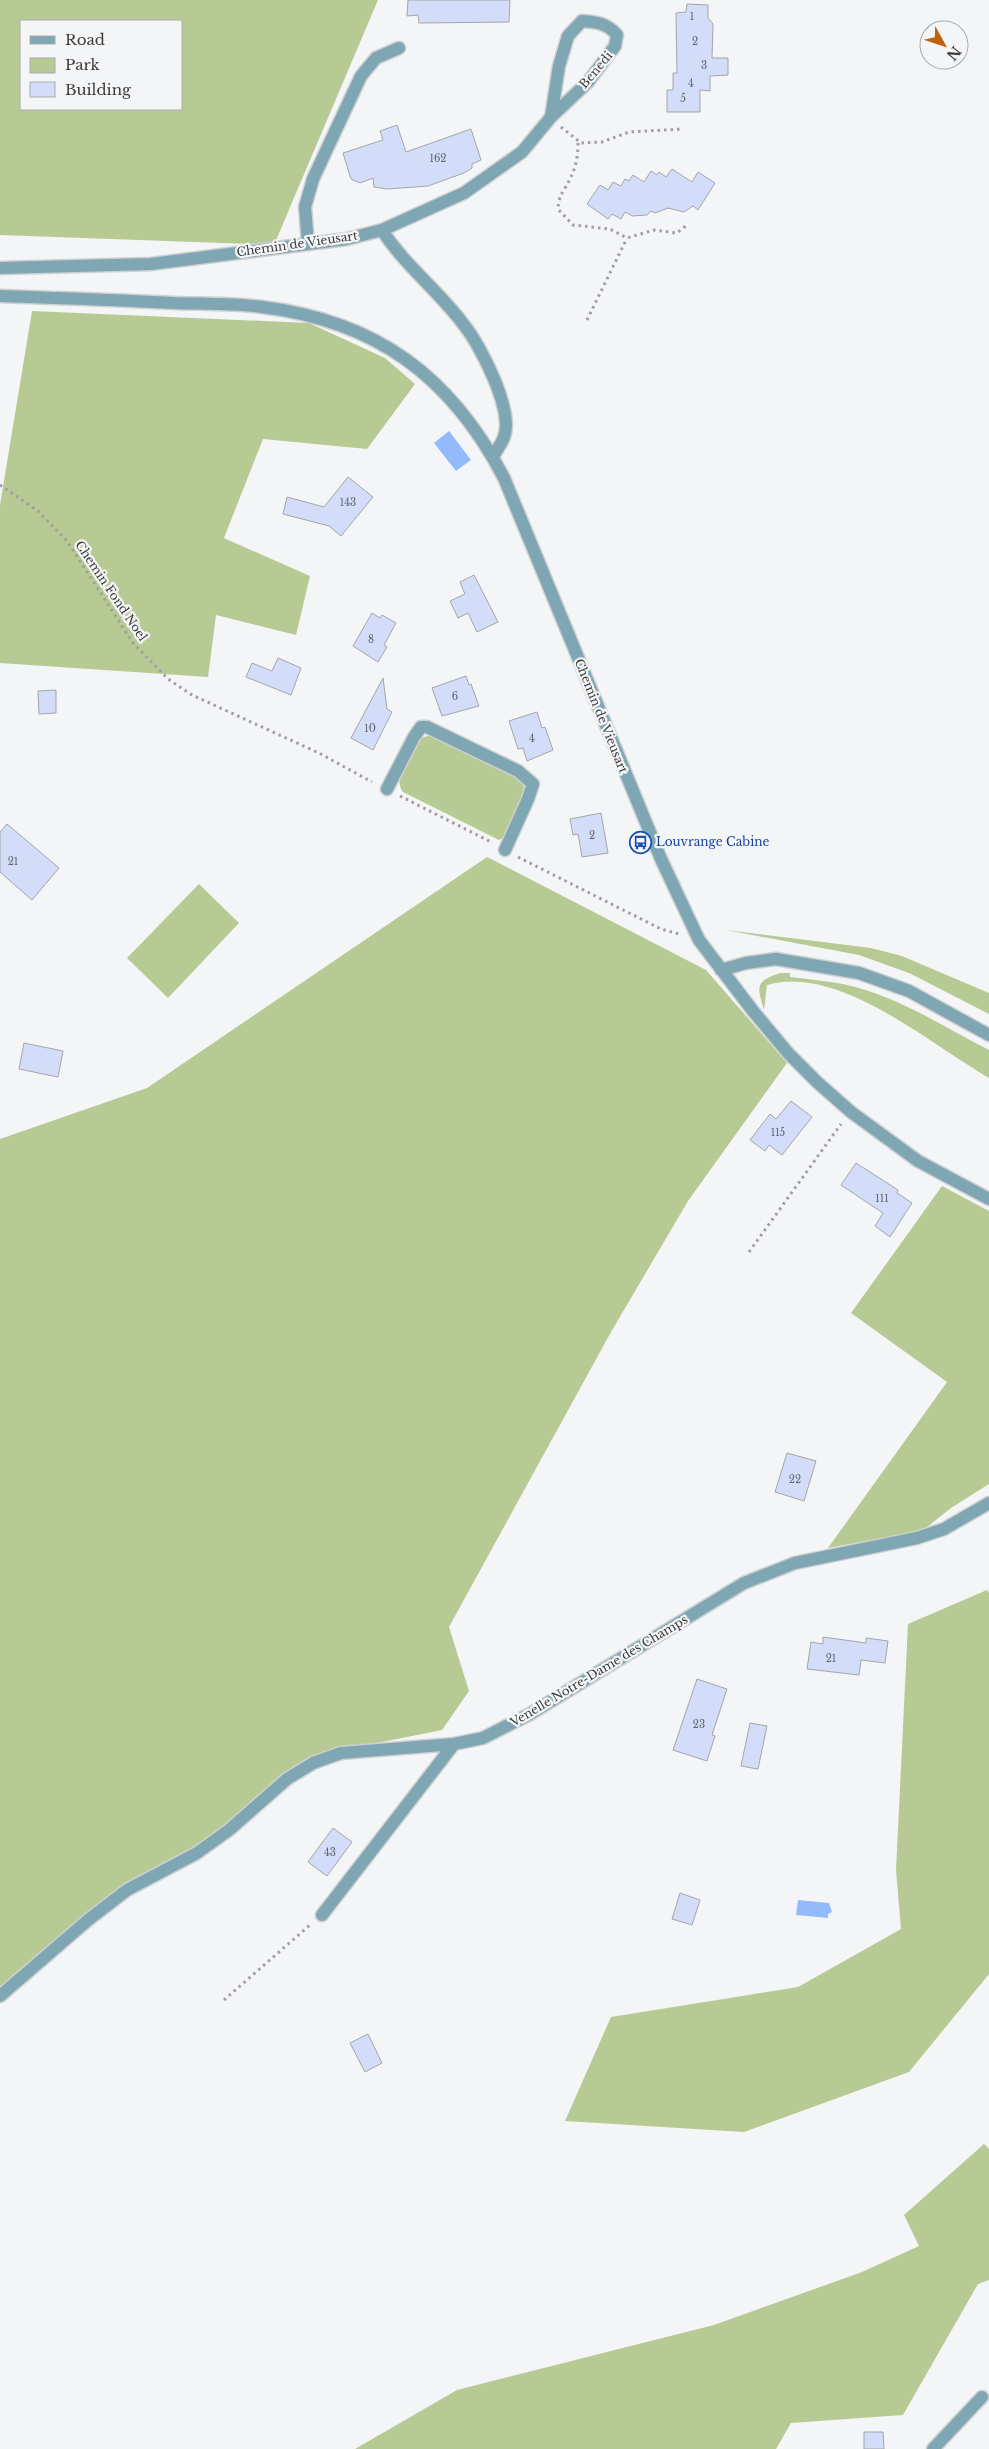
<svg xmlns="http://www.w3.org/2000/svg" width="989" height="2449" font-family="'Libre Baskerville',serif">
<rect width="100%" height="100%" fill="#f4f5f7"/>
<path fill="#b8ca93" fill-rule="evenodd" d="M 0,0 L 378,0 L 274,245 L 0,235 ZM 21,21 L 181,21 L 181,109 L 21,109 Z
M 32,311 L 309,323 L 385,358 L 415,384 L 367,449 L 263,439 L 224,538 L 310,576 L 296,635 L 216,615 L 208,677 L 0,663 L 0,505 Z
M 431,735 L 517,777 L 523,784 L 525,791 L 504,837 L 499,840 L 403,792 C 392,779 410,753 417,739 Z
M 487,857 L 706,970 L 787,1063 L 688,1201 L 611,1332 L 449,1627 L 469,1691 L 442,1730 L 322,1754 L 281,1777 L 232,1819 L 0,1989 L 0,1139 L 147,1088 Z
M 199,884 L 239,923 L 168,998 L 127,958 Z
M 726,930 L 871,948 L 902,956 L 989,993 L 989,1014 L 909,973 L 859,955 Z
M 780,973 L 790,973 L 790,977 C 808,979 826,981 843,984 C 896,995 942,1026 989,1050 L 989,1078 C 930,1044 838,964 767,985 L 764,1010 C 758,988 753,982 780,973 Z
M 942,1186 L 989,1211 L 989,1484 L 951,1508 L 922,1531 L 828,1548 L 947,1382 L 851,1313 Z
M 987,1590 L 989,1593 L 989,1974 L 909,2072 L 744,2132 L 565,2121 L 611,2017 L 798,1987 L 901,1929 L 896,1870 L 908,1624 Z
M 984,2144 L 989,2149 L 989,2280 L 978,2284 L 903,2415 L 791,2423 L 776,2449 L 355,2449 L 457,2390 L 714,2325 L 862,2272 L 919,2246 L 904,2215 Z"/>
<path fill="#92bafd" d="M 449,431 L 471,460 L 456,471 L 434,443 Z
M 798,1900 L 829,1903 L 832,1912 L 828,1914 L 828,1918 L 796,1915 Z"/>
<path fill="#d3ddfa" stroke="#a4a5a7" d="M 408,0 L 510,0 L 509,22 L 419,23 L 418,15 L 407,16 Z
M 687,4 L 708,5 L 708,18 L 713,24 L 712,58 L 728,58 L 728,75 L 710,76 L 710,91 L 700,90 L 700,112 L 667,112 L 667,90 L 673,90 L 673,73 L 677,73 L 676,13 L 686,12 Z
M 397,125 L 406,152 L 471,129 L 481,160 L 472,164 L 472,168 L 464,173 L 428,186 L 387,189 L 374,187 L 373,178 L 360,183 L 351,179 L 343,153 L 383,140 L 380,131 Z
M 672,169 L 692,182 L 698,172 L 715,183 L 698,210 L 693,206 L 684,212 L 668,208 L 655,213 L 651,211 L 647,215 L 632,216 L 625,212 L 621,219 L 612,214 L 608,219 L 587,204 L 600,185 L 608,190 L 613,182 L 621,186 L 625,179 L 629,181 L 633,175 L 644,182 L 651,171 L 657,175 L 659,172 L 666,177 Z
M 348,477 L 373,497 L 341,536 L 329,526 L 283,514 L 287,497 L 324,507 Z
M 474,575 L 498,622 L 477,632 L 468,613 L 458,618 L 450,601 L 465,594 L 460,582 Z
M 372,613 L 380,618 L 382,615 L 396,623 L 384,645 L 387,647 L 378,662 L 353,646 Z
M 278,658 L 301,668 L 291,695 L 246,677 L 252,663 L 272,671 Z
M 466,676 L 469,685 L 471,684 L 479,706 L 442,716 L 432,688 Z
M 383,678 L 387,709 L 392,712 L 373,750 L 351,738 Z
M 56,690 L 56,713 L 39,714 L 38,691 Z
M 537,712 L 542,728 L 545,727 L 553,750 L 527,761 L 523,748 L 518,749 L 509,721 Z
M 601,813 L 608,853 L 582,857 L 578,834 L 573,835 L 570,819 Z
M 7,824 L 59,868 L 32,900 L 0,872 L 0,832 Z
M 24,1043 L 63,1051 L 58,1077 L 19,1069 Z
M 791,1101 L 812,1117 L 782,1155 L 769,1145 L 765,1151 L 750,1140 L 770,1114 L 776,1119 Z
M 856,1163 L 898,1190 L 897,1193 L 912,1203 L 890,1237 L 875,1226 L 883,1213 L 841,1185 Z
M 787,1453 L 816,1461 L 804,1501 L 775,1492 Z
M 823,1637 L 866,1643 L 866,1638 L 888,1641 L 885,1663 L 861,1660 L 859,1675 L 807,1669 L 811,1642 L 823,1644 Z
M 697,1679 L 727,1689 L 712,1735 L 715,1736 L 707,1761 L 673,1750 Z
M 750,1723 L 767,1726 L 758,1769 L 741,1766 Z
M 333,1828 L 352,1842 L 327,1876 L 308,1862 Z
M 680,1893 L 700,1900 L 692,1925 L 672,1919 Z
M 368,2034 L 382,2063 L 365,2072 L 350,2043 Z
M 864,2432 L 883,2432 L 884,2449 L 864,2449 Z"/>
<g fill="none" stroke-linecap="round" stroke-linejoin="round">
<defs>
<path id="minor" d="M 382,230 L 464,193 L 522,152 L 551,117 L 588,82 L 615,46 L 617,35 C 607,23 596,22 582,21 L 568,36 L 559,66 L 551,117
M 308,244 L 305,207 L 313,179 L 361,76 L 376,58 L 399,48
M 0,268 L 151,264 L 347,239 L 382,230 C 405,266 439,291 464,325 C 481,346 514,411 504,437 C 502,444 496,450 493,457
M 0,296 C 58,298 116,300 174,303 C 203,304 233,303 262,307 C 376,321 451,376 504,478 L 661,859 L 699,940 L 753,1011 L 788,1053 L 817,1082 L 851,1112 L 918,1161 L 989,1199
M 387,789 L 414,737 L 421,727 L 427,727 L 518,771 L 533,784 L 528,799 L 505,850
M 721,970 L 746,963 L 776,959 L 859,973 L 909,991 L 989,1035
M 322,1915 L 454,1744
M 0,1996 L 88,1920 L 127,1890 L 197,1853 L 229,1830 L 287,1779 L 313,1763 L 341,1753 L 454,1744 L 483,1738 L 530,1714 L 744,1583 L 795,1563 L 917,1538 L 944,1529 L 989,1503
M 933,2449 L 982,2397"/>
</defs>
<use href="#minor" stroke="#cfd0d2" stroke-width="15"/>
<path stroke="#9f9fa1" stroke-width="3" stroke-dasharray="2.5 4" stroke-linecap="butt" d="M 561,127 L 581,143 L 602,142 L 629,132 L 682,129
M 578,143 C 578,156 576,167 570,179 C 564,192 559,193 558,209 L 573,225 L 610,229 L 627,238 L 654,230 L 677,233 L 688,224
M 587,320 L 627,238
M 0,485 L 38,511 L 67,541 L 133,643 L 168,679 L 192,695 L 319,753 L 372,782
M 400,796 L 493,843
M 518,857 L 661,929 L 679,934
M 749,1252 L 841,1124
M 224,2000 L 310,1925"/>
<use href="#minor" stroke="#7ea6b3" stroke-width="12"/>
</g>
<defs>
<symbol id="bus-ring" viewBox="-11 -11 22 22"><circle r="9.5" fill="#f4f5f7" stroke="#1a4fb4" stroke-width="1.5"/><path d="M-5-6H5V4H4V6H2V4H-2V6H-4V4H-5ZM-3.5-4V0h7V-4ZM-3.5 1.2v1.5H-2V1.2ZM2 1.2v1.5H3.5V1.2Z" fill="#1a4fb4"/></symbol>
</defs>
<g fill-rule="evenodd">
<use href="#bus-ring" x="628" y="830" width="25" height="25"/>
</g>
<g text-anchor="middle" stroke-width="4.5" stroke-linejoin="round" paint-order="stroke">
<g font-size="10" fill="#62646c">
<text x="692" y="20">1</text>
<text x="695" y="45">2</text>
<text x="704" y="69">3</text>
<text x="691" y="87">4</text>
<text x="683" y="102">5</text>
<text x="438" y="162">162</text>
<text x="348" y="506">143</text>
<text x="371" y="643">8</text>
<text x="455" y="700">6</text>
<text x="370" y="732">10</text>
<text x="532" y="742">4</text>
<text x="592" y="839">2</text>
<text x="13" y="865">21</text>
<text x="778" y="1136">115</text>
<text x="882" y="1202">111</text>
<text x="795" y="1483">22</text>
<text x="831" y="1662">21</text>
<text x="699" y="1728">23</text>
<text x="330" y="1856">43</text>
</g>
<g font-size="12" fill="#3c3c3d" stroke="#f4f5f7">
<text transform="translate(596 70) rotate(-50)" y="4">Benedi</text>
<text transform="translate(297 244) rotate(-8)" y="4">Chemin de Vieusart</text>
<text transform="translate(111 591) rotate(56)" y="4">Chemin Fond Noel</text>
<text transform="translate(601 716) rotate(68)" y="4">Chemin de Vieusart</text>
<text transform="translate(599 1671) rotate(-31)" y="4">Venelle Notre-Dame des Champs</text>
</g>
<g font-size="12" fill="#164399" stroke="#f4f5f7" text-anchor="start">
<text x="656" y="846">Louvrange Cabine</text>
</g>
</g>
<rect x="20" y="20" width="162" height="90" fill="#f4f5f7" stroke="#aaabad"/>
<rect x="30" y="36" width="25" height="8" fill="#7ea6b3" stroke="#aaabad"/>
<text x="65" y="45" font-size="15" fill="#3c3c3d">Road</text>
<rect x="30" y="58" width="25" height="15" fill="#b8ca93" stroke="#aaabad"/>
<text x="65" y="70" font-size="15" fill="#3c3c3d">Park</text>
<rect x="30" y="82" width="25" height="15" fill="#d3ddfa" stroke="#aaabad"/>
<text x="65" y="95" font-size="15" fill="#3c3c3d">Building</text>
<g transform="translate(944 45) rotate(130)"><circle r="24" fill="#f4f5f7" stroke="#aaabad"/>
<path d="M0-4L9 19L0 12L-9 19Z" fill="#be610f"/>
<text y="-8" font-size="14" font-weight="bold" text-anchor="middle" fill="#3c3c3d">N</text>
</g>
</svg>
